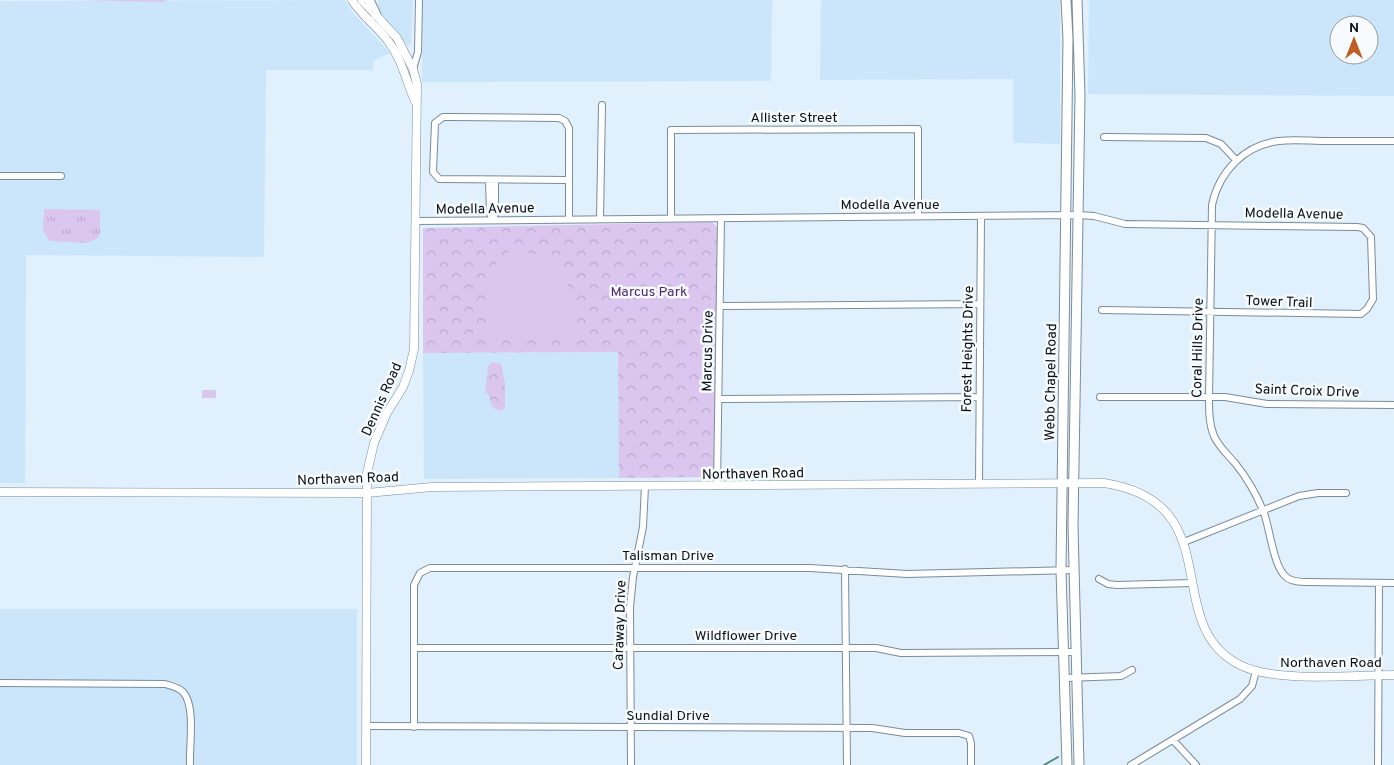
<svg xmlns="http://www.w3.org/2000/svg" width="1394" height="765" font-family="Overpass,sans-serif">
<defs>
<pattern id="grass-tufts" width="24" height="20" patternUnits="userSpaceOnUse" patternTransform="scale(1.25)"><rect width="24" height="20" fill="#dac6ef"/><path d="M3 7l-1-3M5 7V3M7 7l1-3M15 17l-1-3M17 17v-4M19 17l1-3" fill="none" stroke="#baa9cc"/></pattern>
<pattern id="park-crowns" width="20" height="18" patternUnits="userSpaceOnUse" patternTransform="scale(1.25)"><rect width="20" height="18" fill="#dac6ef"/><path d="M2 6a3 3 0 1 1 6 0M12 15a3 3 0 1 1 6 0" fill="none" stroke="#baa9cc"/></pattern>
</defs>
<rect width="100%" height="100%" fill="#e0f0fc"/>
<path fill="#cbe6fa" fill-rule="evenodd" d="M 345,0 L 354,14 L 390,53 L 373,61 L 373,70 L 266,70 L 264,257 L 26,255 L 25,483 L 0,483 L 0,1 Z
M 378,0 L 413,0 L 411,45 L 407,45 L 378,11 Z
M 423,0 L 772,0 L 771,81 L 422,82 Z
M 821,0 L 1060,0 L 1060,144 L 1013,143 L 1013,79 L 820,80 Z
M 1089,0 L 1394,0 L 1394,96 L 1088,94 ZM 1339,25 L 1369,25 L 1369,55 L 1339,55 Z
M 618,352 L 619,478 L 424,479 L 423,353 Z
M 0,609 L 357,609 L 357,765 L 0,765 Z"/>
<path fill="url(#grass-tufts)" d="M 73,0 L 167,0 L 163,2 Z
M 44,209 L 100,210 L 100,233 L 98,238 L 87,243 L 50,241 L 43,231 Z"/>
<path fill="url(#park-crowns)" d="M 712,222 L 717,227 L 714,477 L 619,478 L 618,352 L 423,353 L 423,228 Z
M 492,362 L 501,364 L 505,383 L 505,408 L 501,411 L 493,408 L 488,394 L 485,393 L 488,366 Z
M 202,390 L 216,390 L 216,398 L 202,398 Z"/>
<path fill="#dac6ef" d="M 511,250 L 535,254 L 555,269 L 568,286 L 573,306 L 574,340 L 492,339 L 488,335 L 488,274 L 497,262 Z"/>
<g fill="none" stroke-linecap="round" stroke-linejoin="round">
<path stroke="#518c7e" stroke-width="2" d="M 1044,765 L 1058,757"/>
<defs>
<path id="minor" d="M 413,69 L 418,52 L 419,0
M 1104,137 L 1206,138 L 1221,144 L 1236,160
M 1394,141 C 1371,141 1348,141 1325,141 C 1310,141 1294,139 1279,141 C 1244,145 1219,172 1212,205 L 1209,398 C 1209,411 1209,424 1214,436 C 1219,447 1227,454 1235,463 C 1247,478 1257,495 1264,513 C 1270,530 1273,562 1284,575 C 1289,581 1297,582 1305,582 L 1394,583
M 0,176 L 61,176
M 568,180 L 439,179 L 433,172 L 435,123 L 443,117 L 451,117 L 559,118 L 565,121 L 569,128 L 569,219
M 489,181 L 490,213 L 493,220
M 671,218 L 671,130 L 918,129 L 918,216
M 600,219 L 602,105
M 493,220 L 495,213 L 495,181
M 416,221 L 1078,215 L 1094,216 L 1125,224 L 1357,227 L 1363,228 L 1371,237 L 1373,299 L 1367,309 L 1361,314 L 1102,310
M 720,306 L 980,304
M 1100,397 L 1225,397 L 1267,404 L 1394,405
M 719,399 L 979,397
M 979,483 L 981,216
M 717,486 L 721,218
M 1184,542 L 1299,496 L 1318,493 L 1346,493
M 845,569 L 847,765
M 1099,579 L 1108,584 L 1117,585 L 1193,583
M 414,648 L 876,648 L 901,653 L 1077,652
M 1066,678 L 1121,676 L 1132,670
M 0,683 L 165,684 C 171,686 178,687 183,692 C 196,706 189,746 190,765
M 366,726 L 872,728 L 905,733 L 959,733 L 969,736 L 971,743 L 971,765
M 414,727 L 414,585 L 420,573 L 430,568 L 810,568 L 907,574 L 1074,570
M 1173,740 L 1196,765
M 631,765 L 630,607 L 633,577 L 643,527 L 645,486
M 1131,765 L 1240,699 L 1252,686 L 1256,671
M 1378,765 L 1379,583"/>
<path id="tertiary" d="M 352,0 C 362,16 377,26 388,41 C 402,59 406,81 415,101
M 362,0 L 397,38 L 413,69 L 417,84 L 414,349 L 409,371 L 403,387 L 387,413 L 374,443 L 367,473 L 366,765
M 0,492 L 367,493 L 432,487 L 1104,483 C 1232,503 1158,624 1240,665 C 1275,683 1353,675 1394,675"/>
<path id="secondary" d="M 369,0 L 376,15
M 1066,0 L 1068,39 L 1061,570 L 1067,765
M 1077,0 L 1080,95 L 1073,526 L 1079,765"/>
</defs>
<use href="#minor" stroke="#7a8c9a" stroke-width="8"/>
<use href="#tertiary" stroke="#7a8c9a" stroke-width="9"/>
<use href="#secondary" stroke="#7a8c9a" stroke-width="11"/>
<use href="#minor" stroke="#fff" stroke-width="6"/>
<use href="#tertiary" stroke="#fff" stroke-width="8"/>
<use href="#secondary" stroke="#fff" stroke-width="9"/>
</g>
<g text-anchor="middle" stroke-width="5" stroke-linejoin="round" paint-order="stroke">
<g font-size="14" fill="#091015" stroke="#f7fbfe">
<text x="794" y="122">Allister Street</text>
<text x="890" y="209">Modella Avenue</text>
<text transform="translate(485 208) rotate(-1)" y="5">Modella Avenue</text>
<text transform="translate(1294 213) rotate(1)" y="5">Modella Avenue</text>
<text transform="translate(1279 301) rotate(2)" y="5">Tower Trail</text>
<text transform="translate(1197 348) rotate(-89)" y="5">Coral Hills Drive</text>
<text transform="translate(967 349) rotate(-89)" y="5">Forest Heights Drive</text>
<text transform="translate(707 351) rotate(-89)" y="5">Marcus Drive</text>
<text transform="translate(1050 382) rotate(-89)" y="5">Webb Chapel Road</text>
<text transform="translate(1307 390) rotate(2)" y="5">Saint Croix Drive</text>
<text transform="translate(381 399) rotate(-66)" y="5">Dennis Road</text>
<text transform="translate(753 473) rotate(-1)" y="5">Northaven Road</text>
<text transform="translate(348 478) rotate(-2)" y="5">Northaven Road</text>
<text x="668" y="560">Talisman Drive</text>
<text transform="translate(619 625) rotate(-88)" y="5">Caraway Drive</text>
<text x="746" y="640">Wildflower Drive</text>
<text x="1331" y="667">Northaven Road</text>
<text x="668" y="720">Sundial Drive</text>
</g>
<g font-size="14" fill="#4e296c" stroke="#f7fbfe">
<text x="649" y="296">Marcus Park</text>
</g>
</g>
<g transform="translate(1354 40)"><circle r="24" fill="#f7fbfe" stroke="#989da1"/>
<path d="M0-4L9 19L0 12L-9 19Z" fill="#c05d24"/>
<text y="-8" font-size="14" font-weight="bold" text-anchor="middle" fill="#091015">N</text>
</g>
</svg>
